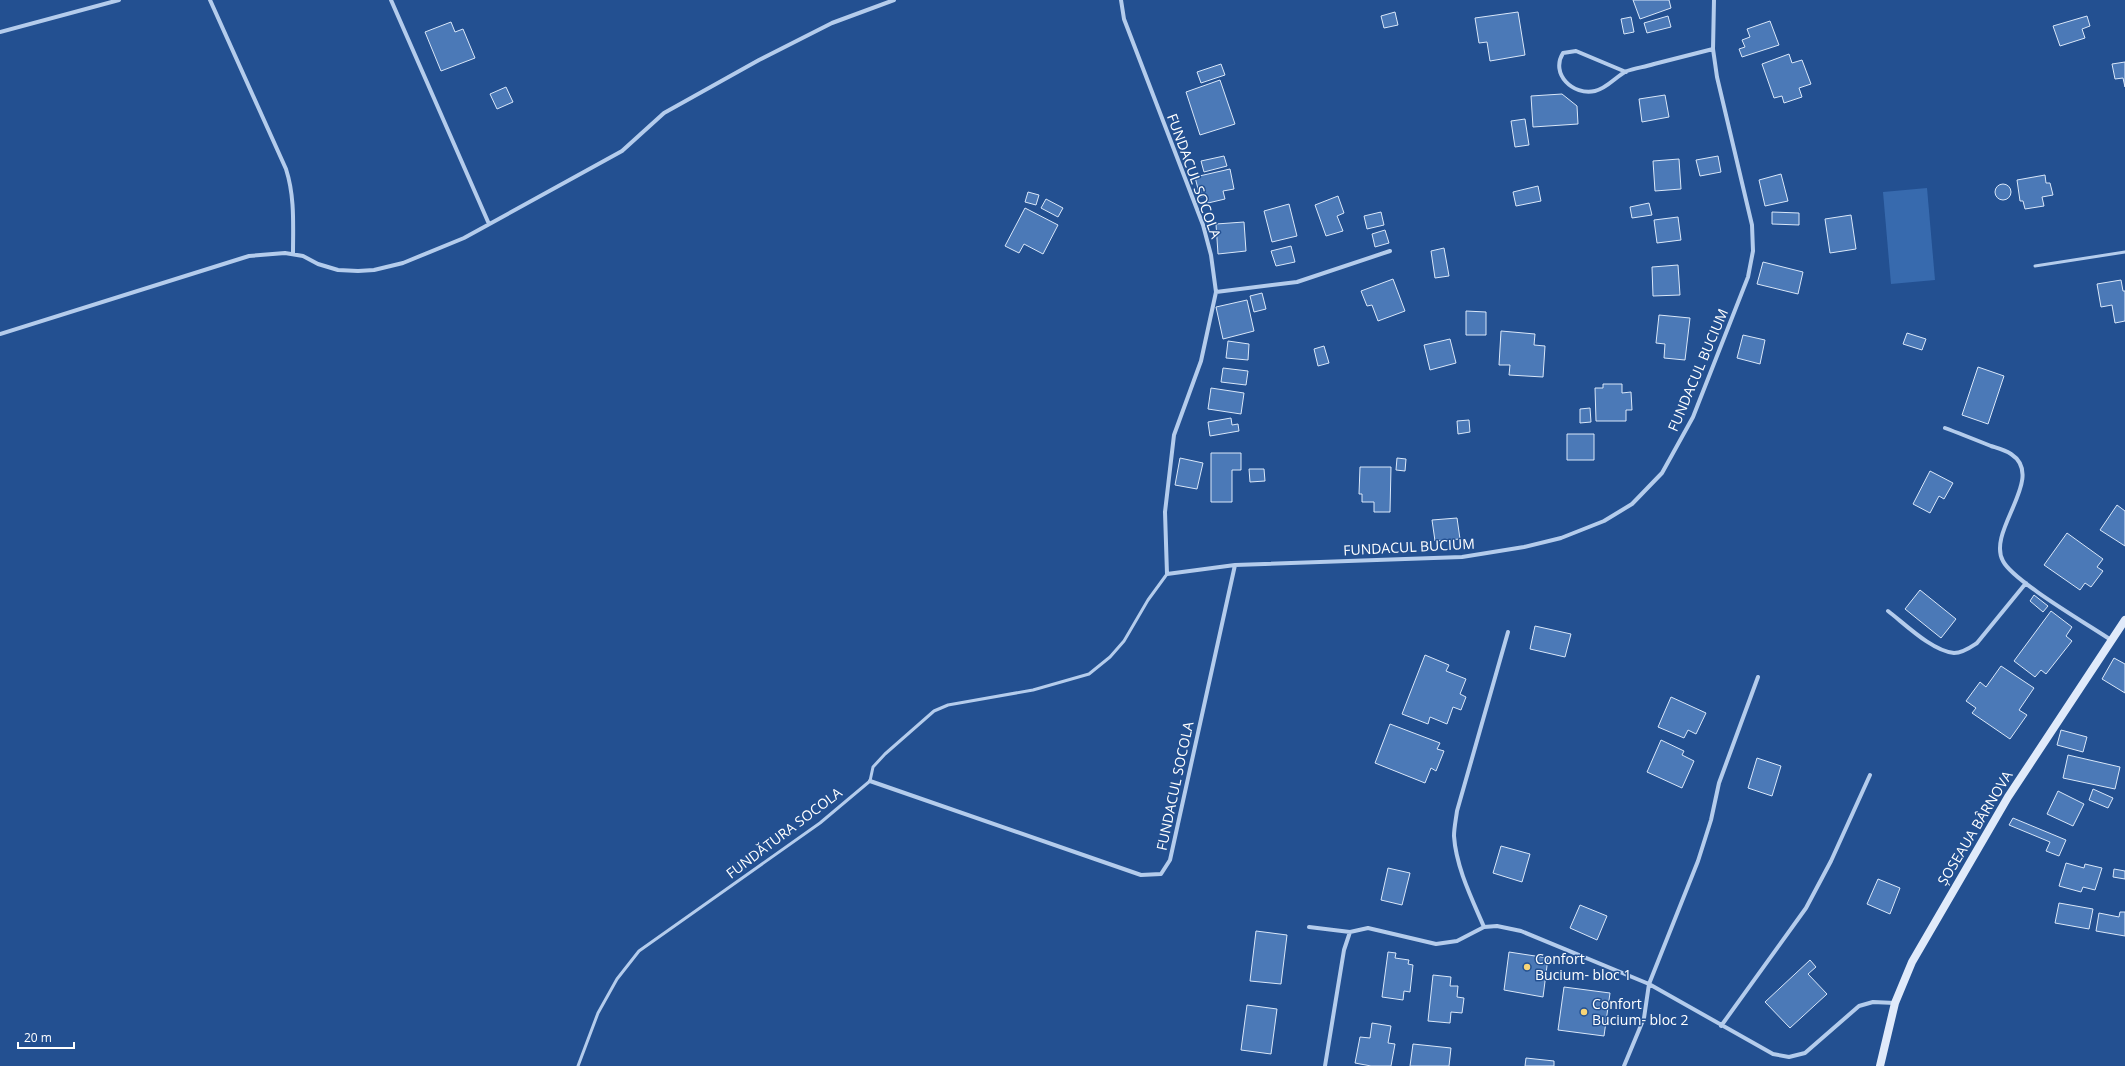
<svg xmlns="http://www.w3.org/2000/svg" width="2125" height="1066" font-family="'Open Sans',sans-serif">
<rect width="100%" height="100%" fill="#235091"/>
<path fill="#376aae" d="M 1927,188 L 1935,280 L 1891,284 L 1883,192 Z"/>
<path fill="#4b79b7" stroke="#d9e7f9" d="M 1633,0 L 1669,0 L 1671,8 L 1640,19 Z
M 1395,12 L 1398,25 L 1384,28 L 1381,16 Z
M 1518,12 L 1525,55 L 1490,61 L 1487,42 L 1479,43 L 1475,18 Z
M 1668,16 L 1671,27 L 1647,33 L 1644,23 Z
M 2087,16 L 2090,26 L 2082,29 L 2085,38 L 2060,46 L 2053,26 Z
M 1631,17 L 1634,32 L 1624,34 L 1621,19 Z
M 1770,21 L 1779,45 L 1742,57 L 1739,49 L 1745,47 L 1742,40 L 1750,37 L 1747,29 Z
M 451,22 L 455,32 L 463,29 L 475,58 L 441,71 L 425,32 Z
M 1789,54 L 1792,63 L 1802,60 L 1811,84 L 1799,88 L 1802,97 L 1784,103 L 1782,96 L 1774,98 L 1762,64 Z
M 2125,62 L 2125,87 L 2123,78 L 2115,79 L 2112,64 Z
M 1221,64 L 1225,75 L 1201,83 L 1197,72 Z
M 1220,80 L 1235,124 L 1200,135 L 1186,92 Z
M 506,87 L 513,102 L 497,109 L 490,94 Z
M 1562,94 L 1577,106 L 1578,124 L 1533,127 L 1531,96 Z
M 1665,95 L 1669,117 L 1642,122 L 1639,99 Z
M 1525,119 L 1529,145 L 1515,147 L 1511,121 Z
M 1224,156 L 1227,166 L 1204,172 L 1201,161 Z
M 1718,156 L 1721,172 L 1700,176 L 1696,160 Z
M 1679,159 L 1681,189 L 1655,191 L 1653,161 Z
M 1230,169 L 1234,189 L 1223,191 L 1225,199 L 1208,203 L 1206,196 L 1200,197 L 1195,177 Z
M 1781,174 L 1788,201 L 1765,206 L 1759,180 Z
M 2045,175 L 2046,183 L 2050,183 L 2053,195 L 2042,197 L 2044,206 L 2025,209 L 2023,201 L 2020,201 L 2017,180 Z
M1995 192a8 8 0 1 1 16 0a8 8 0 1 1-16 0Z
M 1538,186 L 1541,201 L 1516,206 L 1513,192 Z
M 1028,192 L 1039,195 L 1036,205 L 1025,202 Z
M 1338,196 L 1344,213 L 1337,216 L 1343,231 L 1326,236 L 1315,205 Z
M 1046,199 L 1063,208 L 1058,217 L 1041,208 Z
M 1649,203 L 1652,215 L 1632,218 L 1630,207 Z
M 1289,204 L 1297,236 L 1272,242 L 1264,211 Z
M 1025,208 L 1058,225 L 1043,254 L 1024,244 L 1019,253 L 1005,246 Z
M 1381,212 L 1384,225 L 1367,229 L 1364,216 Z
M 1772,212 L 1799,213 L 1799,225 L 1772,224 Z
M 1851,215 L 1856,249 L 1830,253 L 1825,219 Z
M 1678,217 L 1681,240 L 1657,243 L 1654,220 Z
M 1244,222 L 1246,251 L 1218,254 L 1216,224 Z
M 1385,230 L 1389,243 L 1375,247 L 1372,234 Z
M 1291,246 L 1295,262 L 1276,266 L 1271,251 Z
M 1444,248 L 1449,276 L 1435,278 L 1431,251 Z
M 1763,262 L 1803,272 L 1798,294 L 1757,284 Z
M 1678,265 L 1680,295 L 1653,296 L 1652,267 Z
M 1393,279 L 1405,311 L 1378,321 L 1372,305 L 1367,306 L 1361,291 Z
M 2121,280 L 2123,291 L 2125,291 L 2125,321 L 2115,323 L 2112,305 L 2101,307 L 2097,284 Z
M 1262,293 L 1266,309 L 1254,312 L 1250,296 Z
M 1247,300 L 1254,331 L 1223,339 L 1216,307 Z
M 1466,311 L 1486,312 L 1486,335 L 1466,335 Z
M 1659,315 L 1690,318 L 1685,360 L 1664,358 L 1665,344 L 1656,343 Z
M 1501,331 L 1535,334 L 1534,345 L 1545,346 L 1543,377 L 1509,375 L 1510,365 L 1499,365 Z
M 1907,333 L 1926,339 L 1922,350 L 1903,344 Z
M 1743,335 L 1765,340 L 1760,364 L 1737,358 Z
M 1450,339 L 1456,363 L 1430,370 L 1424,345 Z
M 1228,341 L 1249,344 L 1248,360 L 1226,358 Z
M 1324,346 L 1329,363 L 1318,366 L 1314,349 Z
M 1978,367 L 2004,376 L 1988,424 L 1962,415 Z
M 1223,368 L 1248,371 L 1246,385 L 1221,382 Z
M 1603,384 L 1622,384 L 1622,393 L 1631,392 L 1632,410 L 1626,410 L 1626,421 L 1596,421 L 1595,388 L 1603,388 Z
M 1211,388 L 1244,393 L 1241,414 L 1208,409 Z
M 1590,408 L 1591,422 L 1580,423 L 1580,409 Z
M 1231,418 L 1232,425 L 1238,424 L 1239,431 L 1210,436 L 1208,422 Z
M 1469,420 L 1470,432 L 1458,434 L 1457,421 Z
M 1567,434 L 1594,434 L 1594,460 L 1567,460 Z
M 1211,453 L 1241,453 L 1241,470 L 1232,470 L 1232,502 L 1211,502 Z
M 1180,458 L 1203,463 L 1197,489 L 1175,485 Z
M 1397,458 L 1406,459 L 1405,471 L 1396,470 Z
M 1360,467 L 1391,467 L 1390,512 L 1374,512 L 1374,502 L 1362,502 L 1362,494 L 1359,494 Z
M 1249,469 L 1264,469 L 1265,481 L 1250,482 Z
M 1930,471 L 1953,483 L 1944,499 L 1939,496 L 1930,513 L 1913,504 Z
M 2117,505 L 2125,511 L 2125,546 L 2100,530 Z
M 1457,518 L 1460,539 L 1435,541 L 1432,520 Z
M 2067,533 L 2103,559 L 2097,567 L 2103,571 L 2091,587 L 2085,583 L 2080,590 L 2044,565 Z
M 1920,590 L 1956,619 L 1941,638 L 1905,609 Z
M 2034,595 L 2048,606 L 2043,612 L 2030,601 Z
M 2051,611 L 2072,627 L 2066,636 L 2072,641 L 2046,674 L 2041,670 L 2035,677 L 2014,661 Z
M 1535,626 L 1571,634 L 1565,657 L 1530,649 Z
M 1425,655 L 1449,665 L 1446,671 L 1466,679 L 1460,694 L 1466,697 L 1461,710 L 1453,707 L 1447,724 L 1430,717 L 1428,724 L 1402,714 Z
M 2114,658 L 2125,664 L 2125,693 L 2102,679 Z
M 2001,666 L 2034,688 L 2019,710 L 2027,715 L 2010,739 L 1972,713 L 1976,708 L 1966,701 L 1980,682 L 1986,687 Z
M 1671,697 L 1706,713 L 1696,734 L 1688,730 L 1684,738 L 1658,727 Z
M 1390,724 L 1440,743 L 1437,749 L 1444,751 L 1436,771 L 1431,768 L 1425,783 L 1375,763 Z
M 2061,730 L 2087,737 L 2083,752 L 2057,745 Z
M 1661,740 L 1684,751 L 1682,755 L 1694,761 L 1682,788 L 1647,772 Z
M 2068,755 L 2120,767 L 2115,789 L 2063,778 Z
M 1757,758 L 1781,766 L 1772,796 L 1748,788 Z
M 2093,789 L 2113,798 L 2108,808 L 2089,800 Z
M 2058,791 L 2084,804 L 2073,826 L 2047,814 Z
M 2013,818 L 2066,840 L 2059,856 L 2046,851 L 2050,842 L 2009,825 Z
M 1501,846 L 1530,854 L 1522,882 L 1493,873 Z
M 2066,863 L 2084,868 L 2085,864 L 2102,868 L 2095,890 L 2083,887 L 2081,892 L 2059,886 Z
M 1388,868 L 1410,873 L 1402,905 L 1381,900 Z
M 2114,869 L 2125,871 L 2125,879 L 2113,877 Z
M 1878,879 L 1900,888 L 1890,914 L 1867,904 Z
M 2059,903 L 2093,909 L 2089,929 L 2055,923 Z
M 1580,905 L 1607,916 L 1597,940 L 1570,928 Z
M 2120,912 L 2125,912 L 2125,936 L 2096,931 L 2099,913 L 2119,917 Z
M 1256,931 L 1287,935 L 1281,984 L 1250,981 Z
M 1388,952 L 1396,953 L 1395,958 L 1409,960 L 1408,964 L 1413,965 L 1410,992 L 1404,991 L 1403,1000 L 1382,997 Z
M 1509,952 L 1548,958 L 1543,997 L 1504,990 Z
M 1810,960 L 1816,967 L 1808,974 L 1827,994 L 1790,1028 L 1765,1002 Z
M 1433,975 L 1451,977 L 1450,986 L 1458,986 L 1457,997 L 1464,998 L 1462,1013 L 1451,1012 L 1450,1023 L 1428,1021 Z
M 1564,987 L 1610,993 L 1604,1036 L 1558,1030 Z
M 1247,1005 L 1277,1009 L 1271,1054 L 1241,1050 Z
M 1372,1023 L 1391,1026 L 1388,1043 L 1395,1044 L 1391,1066 L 1371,1066 L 1355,1063 L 1360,1037 L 1370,1038 Z
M 1413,1044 L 1451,1048 L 1449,1066 L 1410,1066 Z
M 1526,1058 L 1554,1061 L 1554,1066 L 1525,1066 Z"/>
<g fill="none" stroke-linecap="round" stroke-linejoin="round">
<path stroke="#b4ccec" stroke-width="3" d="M 2035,266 L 2125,252
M 578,1066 L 598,1013 L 617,979 L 639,951 L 820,823 L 870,781 L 873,767 L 885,754 L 934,711 L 948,705 L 1033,690 L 1089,674 L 1110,657 L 1124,641 L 1148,600 L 1167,574"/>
<path stroke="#b4ccec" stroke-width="4" d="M 210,0 L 286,169 C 295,197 293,225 293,254
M 391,0 L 489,224
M 1121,0 L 1124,19 L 1203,225 L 1211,255 L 1216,292 L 1201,361 L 1174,435 L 1165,512 L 1167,574 L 1235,565 L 1462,557 L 1524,547 L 1561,538 L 1604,521 L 1632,504 L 1662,473 L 1693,417 L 1748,277 L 1753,251 L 1752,225 L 1717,77 L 1713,49 L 1714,0
M 0,32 L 119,0
M 1626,72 L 1576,51 L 1563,53 C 1550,74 1573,96 1595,91 C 1608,88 1616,76 1627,71 C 1635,68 1645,67 1654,64 C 1674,59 1694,54 1713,49
M 1216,292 L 1297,282 L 1390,251
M 0,334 L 249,256 L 285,253 L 303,256 L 318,264 L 338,270 L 358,271 L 374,270 L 403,263 L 464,238 L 622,151 L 664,113 L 759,60 L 832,23 L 894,0
M 1945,428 C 1961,434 1976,440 1991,446 C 1997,448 2005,450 2011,454 C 2047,477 1986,531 2003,561 C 2013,581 2089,625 2111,640
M 1888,611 C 1905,624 1932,651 1954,653 C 1963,653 1971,647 1977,643 L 2026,583
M 870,781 L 1141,875 L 1161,874 L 1170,860 L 1235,565
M 1309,927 L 1350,932 L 1368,928 L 1436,944 L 1457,941 L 1484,927 L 1497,926 L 1521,931 L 1649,984 L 1773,1054 L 1789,1057 L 1805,1053 L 1859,1006 L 1873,1002 L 1895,1003
M 1484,927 C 1472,899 1456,867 1454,836 C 1454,828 1456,819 1457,811 L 1508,632
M 1721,1026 L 1806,908 L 1831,861 L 1870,775
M 1325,1066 L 1344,950 L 1350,932
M 1624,1066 L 1644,1018 L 1649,984 L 1698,861 L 1711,820 L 1719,783 L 1758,677"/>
<path stroke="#e0eafa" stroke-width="8" d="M 1880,1066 L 1895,1003 L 1912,962 L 2008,797 L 2125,620"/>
</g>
<g fill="#f8d577" stroke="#235091" stroke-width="1.5">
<circle cx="1527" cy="967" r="4"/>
<circle cx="1584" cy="1012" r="4"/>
</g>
<g text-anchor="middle" stroke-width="3" stroke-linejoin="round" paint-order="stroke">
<g font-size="14" fill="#fff" stroke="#235091">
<text transform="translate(1194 176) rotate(70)" y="5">FUNDACUL SOCOLA</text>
<text transform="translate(1698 370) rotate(-67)" y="5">FUNDACUL BUCIUM</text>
<text transform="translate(1409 547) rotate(-3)" y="5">FUNDACUL BUCIUM</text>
<text transform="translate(1175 786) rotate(-78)" y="5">FUNDACUL SOCOLA</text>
<text transform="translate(1975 828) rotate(-59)" y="5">ȘOSEAUA BÂRNOVA</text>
<text transform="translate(784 833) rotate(-37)" y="5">FUNDĂTURA SOCOLA</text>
</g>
<g font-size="14" fill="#fff" stroke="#235091" text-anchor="start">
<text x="1535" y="964">Confort<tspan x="1535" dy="16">Bucium- bloc 1</tspan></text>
<text x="1592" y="1009">Confort<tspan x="1592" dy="16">Bucium- bloc 2</tspan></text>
</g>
</g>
<path d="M18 1042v6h56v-6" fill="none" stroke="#ffffff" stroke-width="2"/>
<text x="24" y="1042" font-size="12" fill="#ffffff" stroke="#235091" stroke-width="3" paint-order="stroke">20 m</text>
</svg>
